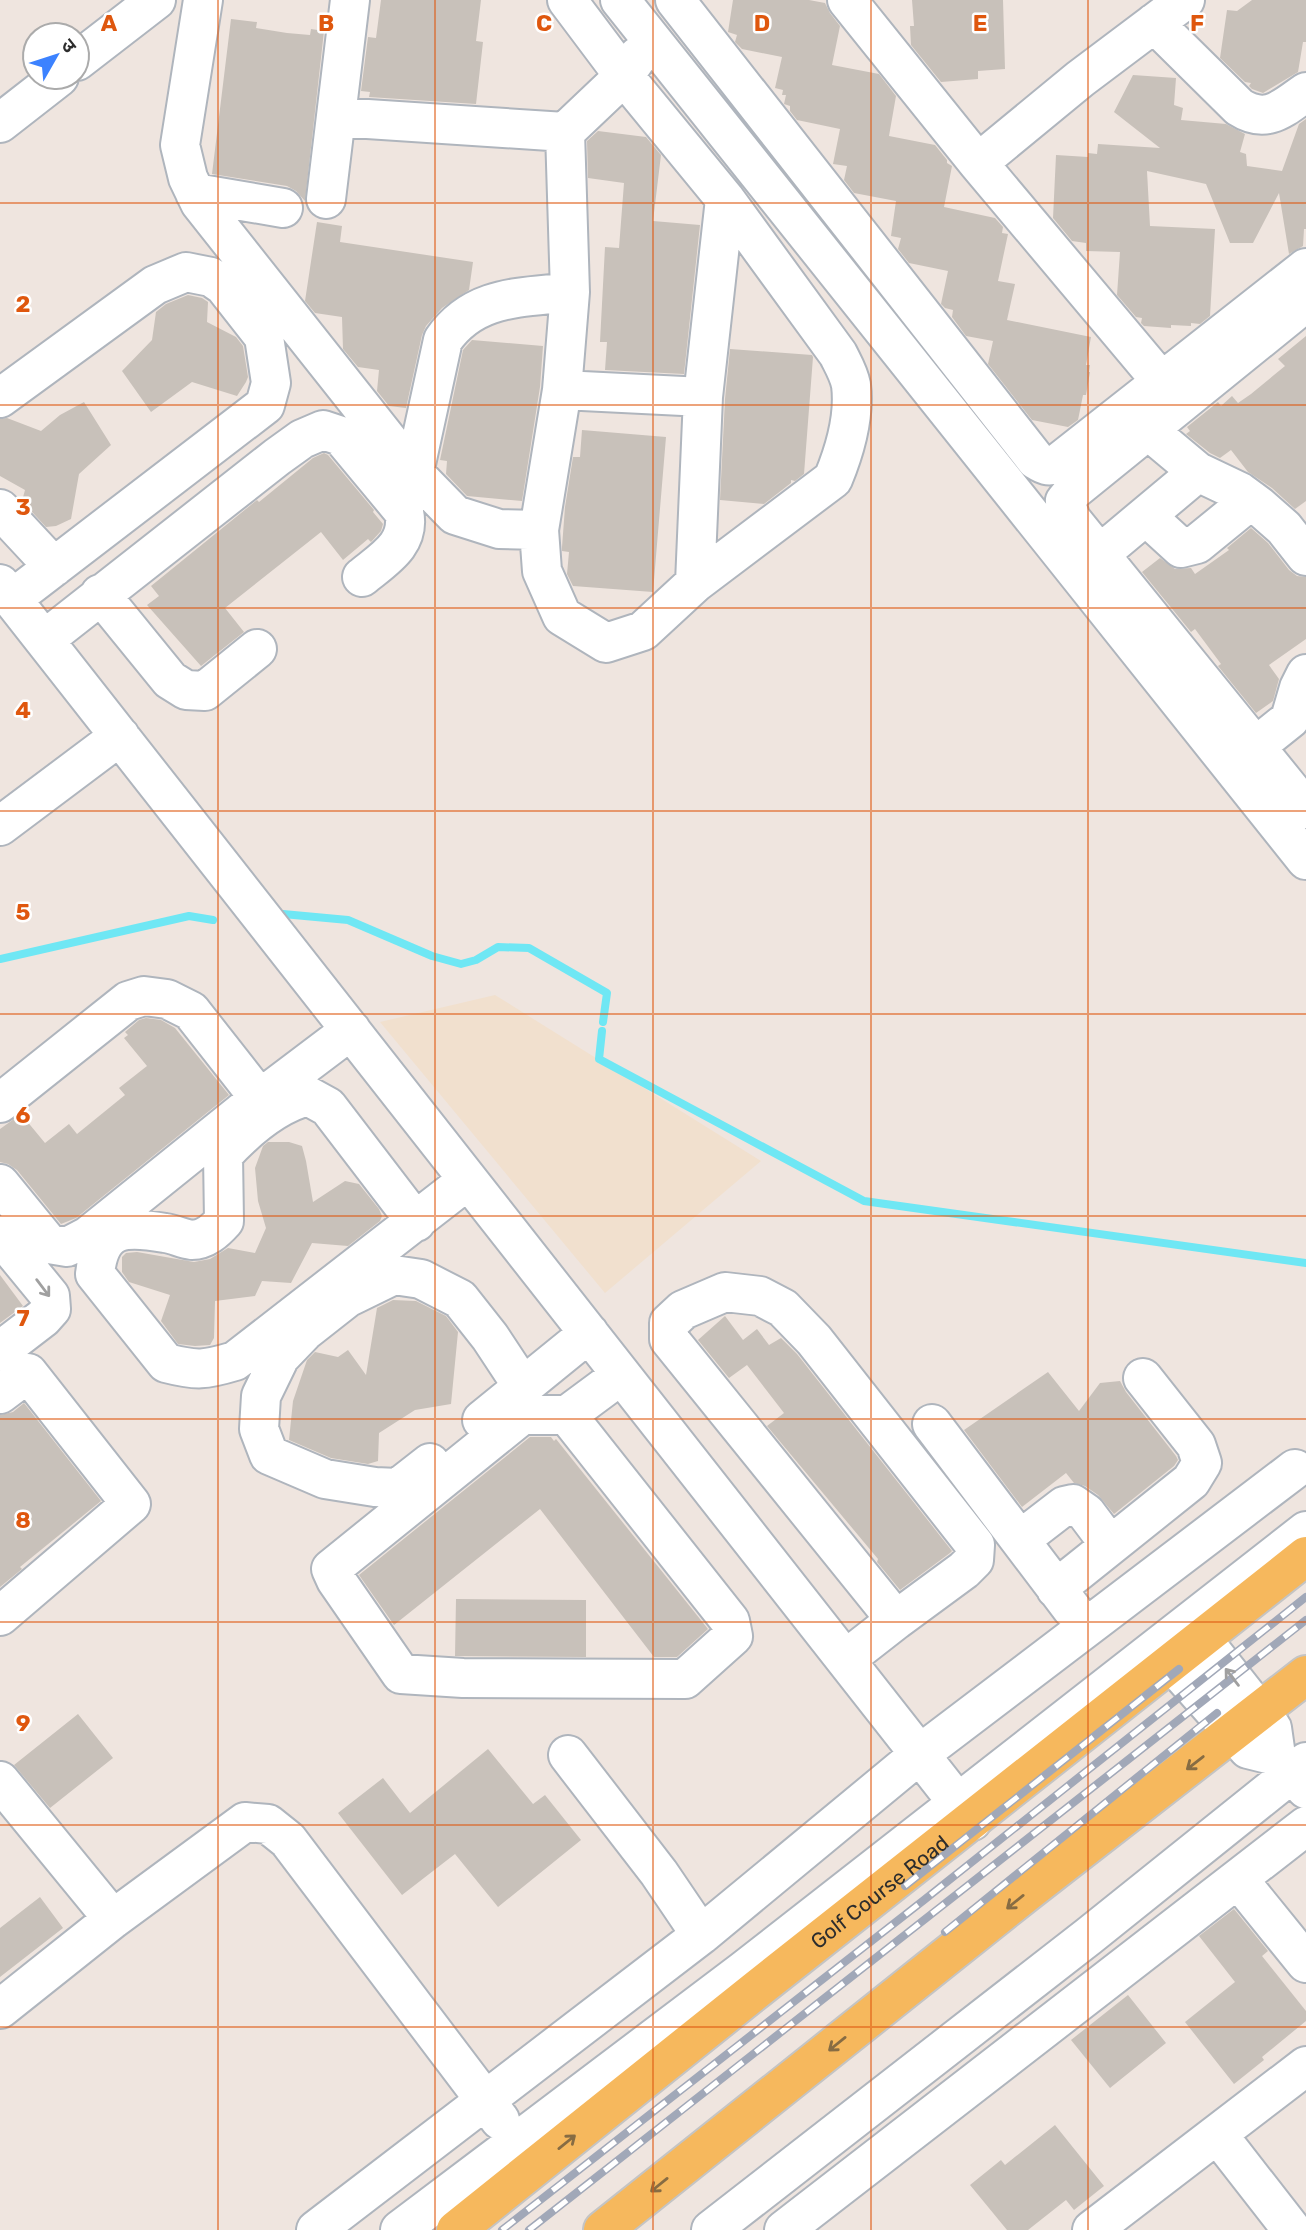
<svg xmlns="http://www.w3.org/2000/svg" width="1306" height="2230" font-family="Rubik,'Noto Sans Devanagari',sans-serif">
<rect width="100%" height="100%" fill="#efe5df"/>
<path fill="#f1e0ce" d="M 495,995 L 761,1161 L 605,1293 L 380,1022 Z"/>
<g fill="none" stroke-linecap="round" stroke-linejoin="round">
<path stroke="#6fe7f4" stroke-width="8" d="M 283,914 L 348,920 L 432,956 L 461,964 L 476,960 L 498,947 L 529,948 L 607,993 L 603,1022
M 0,959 L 189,916 L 213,920
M 602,1031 L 599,1059 L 864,1201 L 1306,1263"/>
</g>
<path fill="#c8c1ba" d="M 381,0 L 481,0 L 476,41 L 483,42 L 476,104 L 369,97 L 370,92 L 361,91 L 368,37 L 376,38 Z
M 733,0 L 809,0 L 825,3 L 830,13 L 840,26 L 832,65 L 879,74 L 896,96 L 889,136 L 935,145 L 947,160 L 947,163 L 952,166 L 944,207 L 995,218 L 1003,227 L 1002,233 L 1008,234 L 998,281 L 1015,284 L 1007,320 L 1091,337 L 1086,365 L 1090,365 L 1089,372 L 1090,372 L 1086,395 L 1083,395 L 1078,420 L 1068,427 L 1032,420 L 988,364 L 993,341 L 966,336 L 952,317 L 953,310 L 945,308 L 941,304 L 948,271 L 909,263 L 898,249 L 901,238 L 891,236 L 896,201 L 854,193 L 844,180 L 847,166 L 833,164 L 840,129 L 797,120 L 790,111 L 790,106 L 784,104 L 786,95 L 782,95 L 783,90 L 775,88 L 782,57 L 742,49 L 735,42 L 737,35 L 728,32 Z
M 912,0 L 1003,0 L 1005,69 L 978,71 L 978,79 L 941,82 L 911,45 L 910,26 L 914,26 Z
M 1252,0 L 1306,0 L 1306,42 L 1303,42 L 1298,72 L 1263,93 L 1252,89 L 1249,86 L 1251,83 L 1245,82 L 1220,58 L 1227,10 L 1237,11 Z
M 231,19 L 257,22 L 256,28 L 287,33 L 310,35 L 311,29 L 324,31 L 305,201 L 296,191 L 287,186 L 212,174 Z
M 1133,75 L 1176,78 L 1174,105 L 1183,108 L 1181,120 L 1226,124 L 1245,134 L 1240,152 L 1246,154 L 1247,166 L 1282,171 L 1299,124 L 1306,119 L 1306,229 L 1304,229 L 1303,246 L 1289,254 L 1279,193 L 1253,243 L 1230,243 L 1206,184 L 1147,171 L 1150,226 L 1215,229 L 1210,316 L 1200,324 L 1191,323 L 1191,326 L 1171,325 L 1171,328 L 1144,326 L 1141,323 L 1142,318 L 1136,317 L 1117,295 L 1120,252 L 1086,251 L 1086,243 L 1072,241 L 1053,218 L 1056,155 L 1088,157 L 1088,153 L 1097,154 L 1098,144 L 1160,148 L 1114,112 Z
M 598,131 L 646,137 L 661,155 L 653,221 L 700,225 L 684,374 L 605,370 L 607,342 L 600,342 L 605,247 L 619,248 L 624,183 L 588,178 L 587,141 Z
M 317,222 L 342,226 L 340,242 L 473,262 L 469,290 L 442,308 L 426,326 L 422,335 L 406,408 L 389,406 L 377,391 L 379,370 L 358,367 L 343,349 L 342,317 L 315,313 L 305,301 Z
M 188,295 L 202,298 L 208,302 L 207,322 L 236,337 L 243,346 L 248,377 L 246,382 L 237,396 L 192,382 L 151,412 L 122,371 L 152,340 L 156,312 L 166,304 Z
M 1306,336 L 1306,501 L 1295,509 L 1272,488 L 1248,472 L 1231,450 L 1220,458 L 1210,453 L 1186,434 L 1190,431 L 1187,427 L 1218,402 L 1221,406 L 1232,396 L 1238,403 L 1251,394 L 1285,366 L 1278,359 Z
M 472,340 L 543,346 L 540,387 L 522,501 L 467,496 L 446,474 L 447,461 L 440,460 L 463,350 Z
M 730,349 L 812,355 L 813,357 L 804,474 L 795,481 L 791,480 L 791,483 L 764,504 L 720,500 L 725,399 Z
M 84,402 L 111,445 L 79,474 L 71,519 L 56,526 L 46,527 L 22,501 L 25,490 L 0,476 L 0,419 L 7,418 L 41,431 L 60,415 Z
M 582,430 L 666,437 L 653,592 L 573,586 L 567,574 L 569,552 L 562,551 L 562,547 L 565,507 L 573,457 L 580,457 Z
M 324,453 L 328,455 L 374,510 L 373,512 L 383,524 L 381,531 L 371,542 L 368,539 L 343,560 L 321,532 L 225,608 L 244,632 L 201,666 L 147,605 L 159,596 L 151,586 L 257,500 L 259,502 L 313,458 Z
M 1251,528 L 1268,543 L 1289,570 L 1297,576 L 1306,577 L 1306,639 L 1269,665 L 1279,679 L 1273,701 L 1256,713 L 1218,666 L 1221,664 L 1195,629 L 1191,632 L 1142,572 L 1160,558 L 1175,569 L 1191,568 L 1195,574 L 1229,550 L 1227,548 Z
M 146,1018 L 161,1020 L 175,1028 L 229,1095 L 76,1218 L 61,1224 L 17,1170 L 8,1164 L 0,1162 L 0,1129 L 21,1114 L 45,1143 L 69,1124 L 77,1134 L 125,1095 L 119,1088 L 147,1066 L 124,1038 L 128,1035 L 125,1032 L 139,1020 Z
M 268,1142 L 289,1142 L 302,1146 L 306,1161 L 313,1202 L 345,1181 L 359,1184 L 379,1209 L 382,1216 L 380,1221 L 348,1246 L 312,1243 L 291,1283 L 262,1281 L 255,1296 L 215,1301 L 214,1338 L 210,1345 L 195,1346 L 178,1344 L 161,1321 L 170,1295 L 129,1282 L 122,1272 L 122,1257 L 126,1253 L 137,1252 L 194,1262 L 210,1259 L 228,1248 L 255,1253 L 266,1228 L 258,1201 L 255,1168 L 263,1146 Z
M 0,1275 L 23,1306 L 0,1323 Z
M 393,1300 L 416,1301 L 446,1316 L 458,1332 L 451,1404 L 415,1410 L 379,1433 L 378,1461 L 368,1464 L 331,1458 L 289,1440 L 293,1401 L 307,1360 L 315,1352 L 338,1357 L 348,1350 L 366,1375 L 377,1308 Z
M 725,1316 L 743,1340 L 757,1329 L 769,1345 L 781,1338 L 797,1354 L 952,1551 L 950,1553 L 900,1590 L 877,1562 L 878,1559 L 767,1426 L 784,1413 L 747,1365 L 729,1378 L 698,1340 Z
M 1048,1372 L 1079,1411 L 1100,1383 L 1120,1381 L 1126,1392 L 1176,1456 L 1178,1460 L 1174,1466 L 1114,1514 L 1098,1495 L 1085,1486 L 1074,1483 L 1066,1473 L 1022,1507 L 964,1430 Z
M 24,1403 L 101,1501 L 20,1567 L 22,1569 L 0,1587 L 0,1415 L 13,1412 Z
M 530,1437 L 551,1437 L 554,1441 L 556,1439 L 708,1629 L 677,1657 L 654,1657 L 540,1509 L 394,1625 L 359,1575 Z
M 456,1599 L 586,1600 L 586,1657 L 455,1656 Z
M 78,1714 L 113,1758 L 50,1808 L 14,1765 Z
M 488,1749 L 533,1804 L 545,1795 L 581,1840 L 498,1907 L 455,1854 L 402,1895 L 338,1813 L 383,1778 L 410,1813 Z
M 40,1897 L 63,1928 L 0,1977 L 0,1928 Z
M 1234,1909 L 1268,1951 L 1262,1956 L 1306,2011 L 1306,2021 L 1262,2057 L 1264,2060 L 1234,2084 L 1185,2022 L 1235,1982 L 1199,1936 Z
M 1128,1995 L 1166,2043 L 1110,2088 L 1071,2040 Z
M 1055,2125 L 1104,2186 L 1074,2210 L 1066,2200 L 1028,2230 L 1007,2230 L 970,2185 L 1001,2160 L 1005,2165 Z"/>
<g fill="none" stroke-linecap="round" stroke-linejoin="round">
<defs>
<path id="minor" d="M 203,0 L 180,145 L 188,178 L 200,203 L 414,473 L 455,515 L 499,529 L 539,530 L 542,571 L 562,616 L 606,643 L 643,631 L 695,583 L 833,479 C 845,450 855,417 851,385 C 849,374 843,364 838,354 L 725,199 L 624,76 L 567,0
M 620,0 L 1306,860
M 675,0 L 1036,460 C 1044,465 1048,467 1057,464 L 1306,268
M 847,0 L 978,163 L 1162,382
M 1154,23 L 1239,107 C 1267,125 1283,108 1306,92
M 77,61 L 156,0
M 337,117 L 565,132
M 0,123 L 59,77
M 978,163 L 1080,79 L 1185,0
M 195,193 L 283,208
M 326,199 L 350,0
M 1306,302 L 1074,490 L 1065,501 L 1071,519 L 1088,540 L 1306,809
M 562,390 L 703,397
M 0,398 L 155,285 L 186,272 L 211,277 L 224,286 L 264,337 L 271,383 L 265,405 L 12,599
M 1149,431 L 1198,472 L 1240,492 L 1259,506 L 1284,528 L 1306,556
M 414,473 L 443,340 C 474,295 521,298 570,292
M 0,509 L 54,567
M 1146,516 L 1181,548 L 1197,544 L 1251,500
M 539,530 L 562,390 L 570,292 L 565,132 L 624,76 L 638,56
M 1100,554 L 1198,472
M 695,583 L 703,397 L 725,199
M 0,584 L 972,1821
M 100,594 L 170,680 L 186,690 L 205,691 L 257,649
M 44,640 L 277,457 L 302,439 L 323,430 L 341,436 L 404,512 C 411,544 384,559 362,577
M 1255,747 L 1290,719 L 1299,688 L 1306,674
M 0,826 L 120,736
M 0,1103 L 128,1001 L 144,996 L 167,999 L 191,1011 L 260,1099
M 0,1184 L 49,1244 L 67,1247 L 88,1236 L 241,1113 L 351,1030
M 416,1222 L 328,1107 L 308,1096 C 274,1105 246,1130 223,1155 L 224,1221 C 215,1231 205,1240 192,1240 C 183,1239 174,1234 165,1233 C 124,1226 100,1226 95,1274 L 166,1363 C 197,1371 205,1370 235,1361 L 468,1180
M 0,1235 L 50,1296 L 51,1309 L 43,1318 L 0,1351
M 0,1394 L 28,1373 L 131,1504 L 0,1616
M 567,1415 L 730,1621 L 733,1636 L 685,1679 L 463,1678 L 401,1674 L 336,1580 L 331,1569 L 522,1415 L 567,1415 L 621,1375
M 482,1420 L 589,1333
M 932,1424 L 1072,1609
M 430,1463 L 398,1488 L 375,1487 L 325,1479 L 269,1455 L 259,1429 L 261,1396 L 280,1357 L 305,1331 L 347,1298 L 394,1275 L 421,1279 L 460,1299 L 490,1337 L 523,1387
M 1020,1540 L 1064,1506 L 1073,1504 L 1086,1513 L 1110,1545
M 1056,1589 L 1191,1481 L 1202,1463 L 1196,1445 L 1143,1378
M 1201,1638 L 1272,1728 L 1276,1756 L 1306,1789
M 846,1659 L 896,1620 L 669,1339 L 669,1323 L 683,1310 L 725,1292 L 760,1296 L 783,1308 L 814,1340 L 975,1545 L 974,1560 L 964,1570 L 896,1620
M 1171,1662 L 1248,1749 L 1276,1756
M 568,1755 L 659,1873 L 701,1935
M 0,1781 L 113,1919
M 1238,1879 L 1306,1963
M 0,2009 L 113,1919 L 245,1822 L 268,1824 L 288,1840 L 500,2120
M 1218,2135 L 1292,2230
M 316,2230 L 701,1935 L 920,1754 L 1295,1469
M 400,2230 L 743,1971 L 1306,1531
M 711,2230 L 1089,1936 L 1306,1762
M 784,2230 L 1306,1826
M 1092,2230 L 1306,2066"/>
<g id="major">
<path id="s1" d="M 456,2230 L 756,1990 L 1306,1556"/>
<path d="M 603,2230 L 1027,1892 L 1306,1675"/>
</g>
</defs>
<use href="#minor" stroke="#afb5bd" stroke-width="42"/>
<use href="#major" stroke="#c4c4c4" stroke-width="42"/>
<use href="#minor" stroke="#fff" stroke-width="38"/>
<use href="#major" stroke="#f6b85d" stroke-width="38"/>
<defs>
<path id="rail" d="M 905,1886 L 1179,1669
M 945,1932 L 1217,1713
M 502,2230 L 924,1900 L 1306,1597
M 529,2230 L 1306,1620"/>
</defs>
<use href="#rail" stroke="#a1a8b8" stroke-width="8"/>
<use href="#rail" stroke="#fff" stroke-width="5" stroke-dasharray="16" stroke-linecap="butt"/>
</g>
<defs><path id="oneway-shaft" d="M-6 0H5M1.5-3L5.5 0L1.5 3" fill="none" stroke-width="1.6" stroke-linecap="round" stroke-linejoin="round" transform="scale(1.75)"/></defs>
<g stroke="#a0a0a0">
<use href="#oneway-shaft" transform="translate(43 1288) rotate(53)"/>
<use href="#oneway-shaft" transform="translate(1232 1677) rotate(-128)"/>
</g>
<g stroke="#876c43">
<use href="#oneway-shaft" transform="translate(1195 1763) rotate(142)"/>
<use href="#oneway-shaft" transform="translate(1015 1902) rotate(141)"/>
<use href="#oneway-shaft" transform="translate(837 2044) rotate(141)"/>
<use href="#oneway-shaft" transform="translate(567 2142) rotate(-39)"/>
<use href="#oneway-shaft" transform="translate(659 2185) rotate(141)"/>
</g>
<path fill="none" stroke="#df570e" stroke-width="2" stroke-opacity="0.55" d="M 218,0 L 218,2230M 435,0 L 435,2230M 653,0 L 653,2230M 871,0 L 871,2230M 1088,0 L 1088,2230M 0,203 L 1306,203M 0,405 L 1306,405M 0,608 L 1306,608M 0,811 L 1306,811M 0,1014 L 1306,1014M 0,1216 L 1306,1216M 0,1419 L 1306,1419M 0,1622 L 1306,1622M 0,1825 L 1306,1825M 0,2027 L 1306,2027"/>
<g text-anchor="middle" stroke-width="5" stroke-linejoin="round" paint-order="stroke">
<g font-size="21" fill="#2d2d2d" stroke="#fff">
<text dy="7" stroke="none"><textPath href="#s1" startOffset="542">Golf Course Road</textPath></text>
</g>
</g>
<g font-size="23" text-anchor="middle" font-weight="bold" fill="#df570e" stroke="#fff" stroke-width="5" stroke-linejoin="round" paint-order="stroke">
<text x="109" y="31">A</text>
<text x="326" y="31">B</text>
<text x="544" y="31">C</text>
<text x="762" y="31">D</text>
<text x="980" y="31">E</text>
<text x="1197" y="31">F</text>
<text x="23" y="312">2</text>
<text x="23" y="515">3</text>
<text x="23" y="718">4</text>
<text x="23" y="920">5</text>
<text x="23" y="1123">6</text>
<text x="23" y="1326">7</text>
<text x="23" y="1528">8</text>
<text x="23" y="1731">9</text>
</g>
<g transform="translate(56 56) rotate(51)"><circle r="33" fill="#ffffff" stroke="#ababab" stroke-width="2"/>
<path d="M0-5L12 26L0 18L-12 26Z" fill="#3c82ff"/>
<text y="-10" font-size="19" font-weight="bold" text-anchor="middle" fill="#2d2d2d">उ</text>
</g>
</svg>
